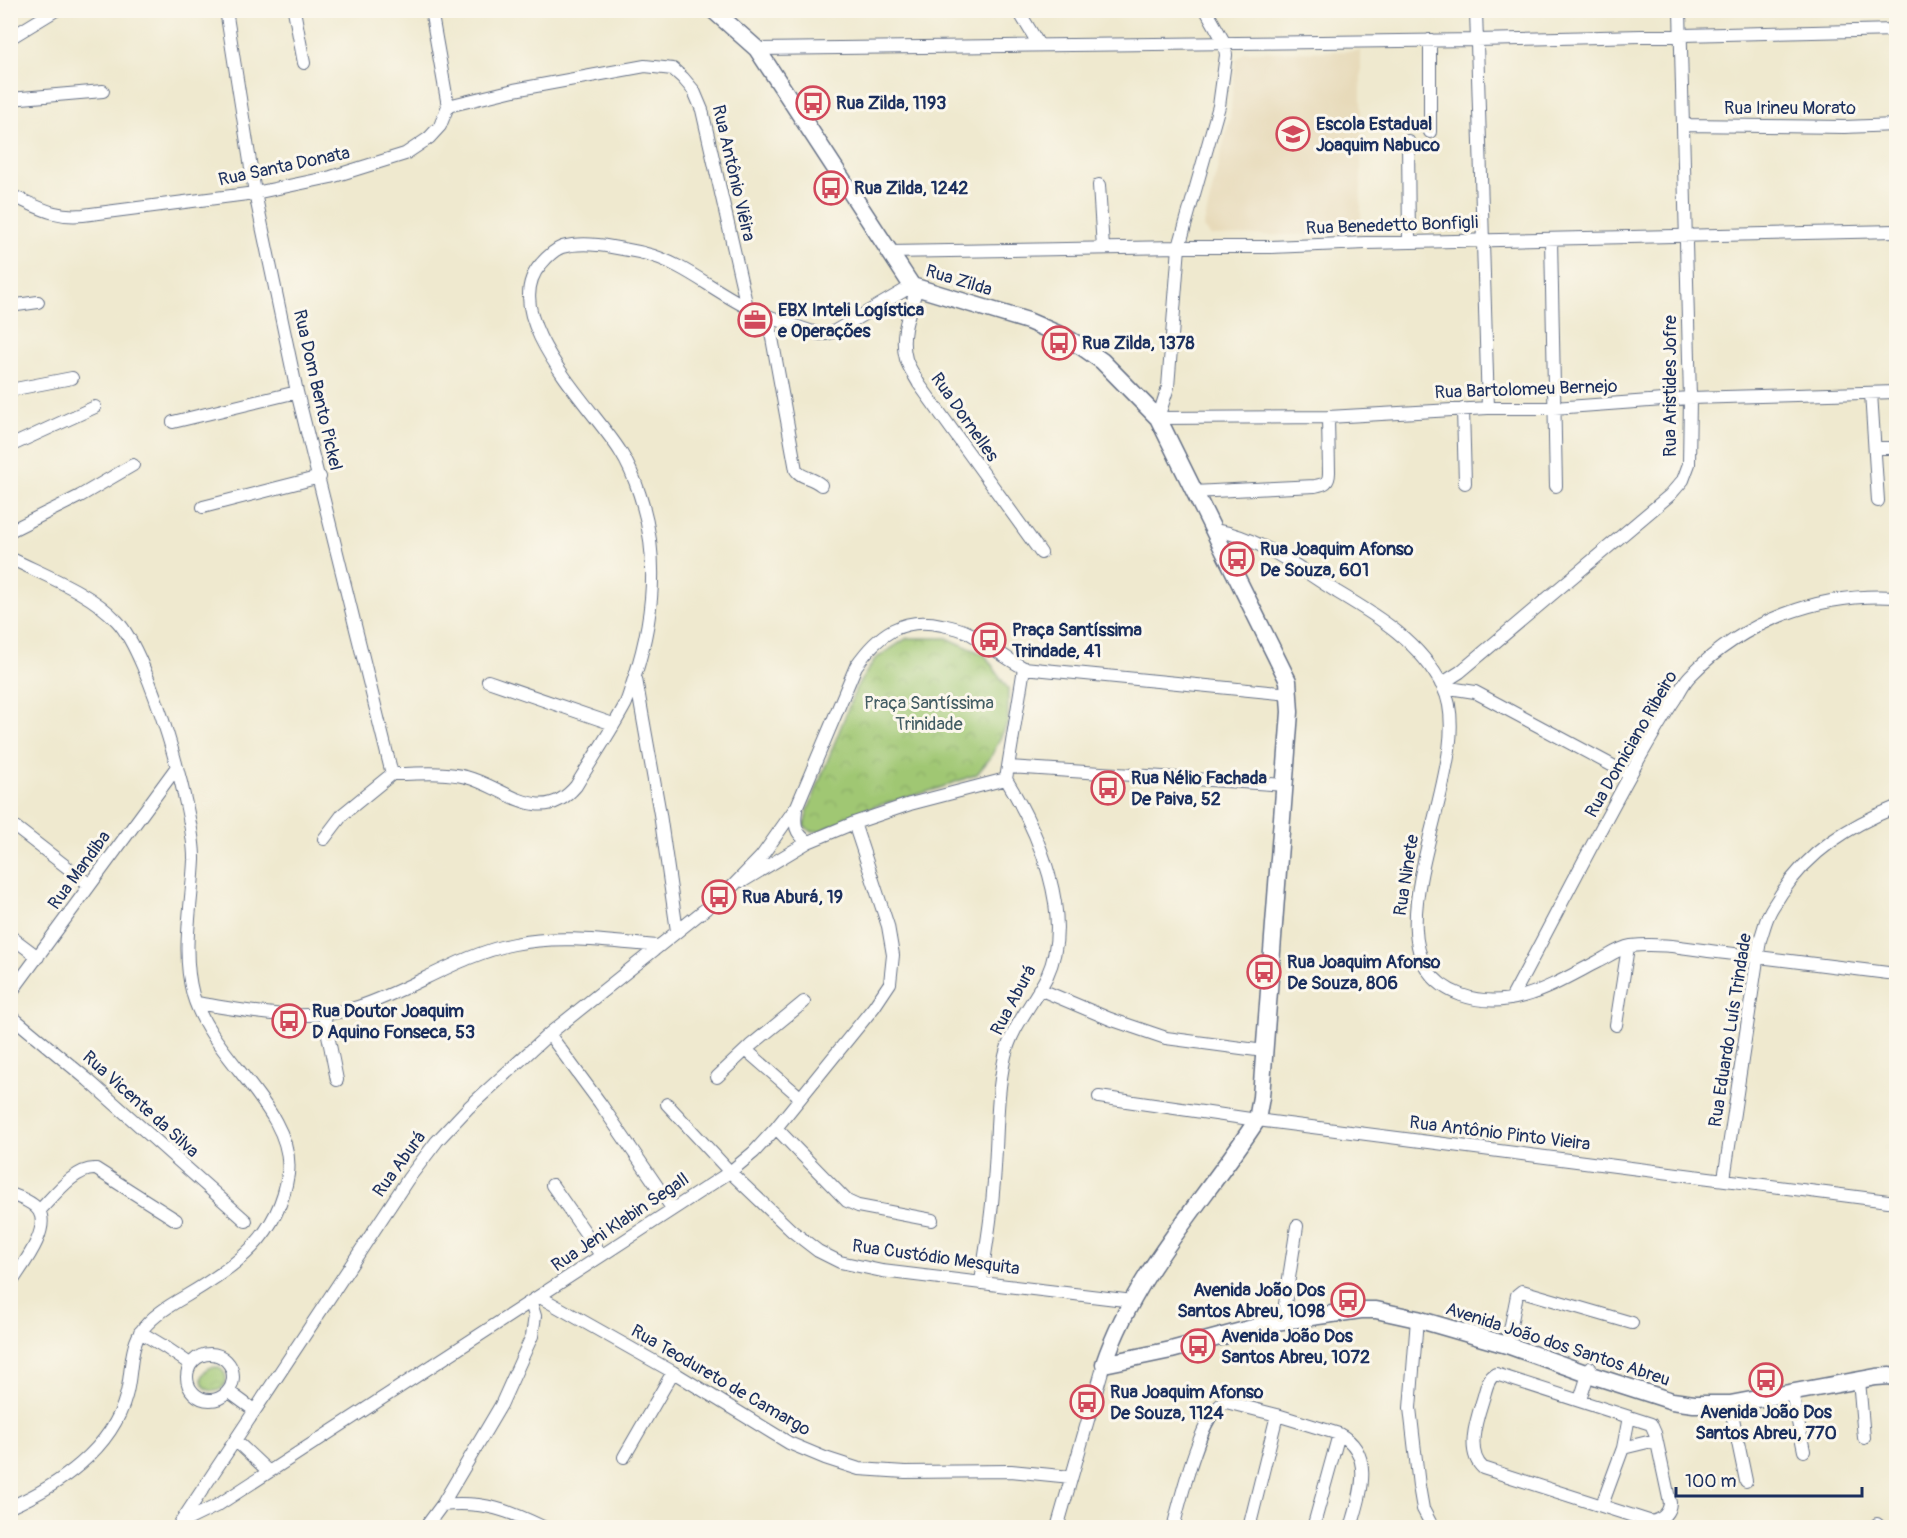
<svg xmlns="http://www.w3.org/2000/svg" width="1907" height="1538" font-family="Pangolin,sans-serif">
<defs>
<pattern id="park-crowns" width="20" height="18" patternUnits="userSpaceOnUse" patternTransform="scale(1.5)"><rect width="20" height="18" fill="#a0c773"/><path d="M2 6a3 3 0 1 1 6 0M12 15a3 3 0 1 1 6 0" fill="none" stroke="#89ab66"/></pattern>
</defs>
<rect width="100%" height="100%" fill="#fbf7ec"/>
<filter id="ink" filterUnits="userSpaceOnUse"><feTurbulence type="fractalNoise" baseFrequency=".0167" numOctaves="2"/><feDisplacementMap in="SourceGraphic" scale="12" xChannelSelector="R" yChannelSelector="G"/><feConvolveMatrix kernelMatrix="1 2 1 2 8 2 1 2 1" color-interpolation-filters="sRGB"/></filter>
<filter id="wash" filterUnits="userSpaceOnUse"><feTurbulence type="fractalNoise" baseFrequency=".008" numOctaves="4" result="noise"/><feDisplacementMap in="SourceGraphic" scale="24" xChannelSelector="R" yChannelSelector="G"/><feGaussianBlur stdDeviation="1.35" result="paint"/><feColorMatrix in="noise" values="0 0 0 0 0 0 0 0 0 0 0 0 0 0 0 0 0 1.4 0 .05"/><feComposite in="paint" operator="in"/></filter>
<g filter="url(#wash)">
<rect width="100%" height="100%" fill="#efe9cf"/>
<path fill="#e7daba" d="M 1361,51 L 1361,234 L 1210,236 L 1203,228 L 1230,117 L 1236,60 L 1245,52 Z"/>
<path fill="url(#park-crowns)" stroke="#5e7b68" stroke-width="1.5" d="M 907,638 L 947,638 L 985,655 L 1008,689 L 1008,722 L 991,757 L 977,774 L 937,789 L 876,806 L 820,831 L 811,831 L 804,826 L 808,810 L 857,686 L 875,659 Z
M202 1379a12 12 0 1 1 24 0a12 12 0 1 1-24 0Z"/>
</g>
<g filter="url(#ink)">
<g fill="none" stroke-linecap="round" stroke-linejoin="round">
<defs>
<path id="minor" d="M 226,10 L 255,193 L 297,392 L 392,774
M 294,10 L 304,63
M 1018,10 L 1039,45
M 1206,10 L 1224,42 L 1226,55 L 1219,106 L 1179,247 L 1168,387 L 1158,418 L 1328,417 L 1488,408 L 1554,408 L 1690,398 L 1896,392
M 1476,10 L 1488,408
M 10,38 L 56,10
M 757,49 L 1476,40 L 1896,30
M 10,99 L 103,91
M 448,106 L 514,90 L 645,66 L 673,69 L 683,78 L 694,91 L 702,110 L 747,307
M 1683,125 L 1844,127 L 1896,125
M 1430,132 L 1430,40
M 1408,141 L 1409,242
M 1099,185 L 1103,248
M 10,195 C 38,206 52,218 83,215 L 255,193 L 331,177 L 405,154 L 429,138 L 440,126 L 448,106 L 431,10
M 1551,239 L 1556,486
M 889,252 L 1179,247 L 1271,247 L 1366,243 L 1896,231
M 917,288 C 910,311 899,334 906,359 C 908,367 915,376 919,384 L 1041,553
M 10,306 L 38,302
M 768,316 L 796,470 C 801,478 812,477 821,485
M 10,390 L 72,378
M 1871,393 L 1878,501
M 1463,409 L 1465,483
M 173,422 L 297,392
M 10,446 L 95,407
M 1875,448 L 1896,448
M 1193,492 L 1315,486 C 1325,484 1329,483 1329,472 L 1328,417
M 203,507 L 320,477
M 1214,530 C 1259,537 1299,568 1337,592 C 1379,617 1420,642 1443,687 C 1483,765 1350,955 1461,995 C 1511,1013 1554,984 1597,962 C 1607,957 1619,948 1631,946 C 1661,942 1696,950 1726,953 C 1783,960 1840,967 1896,974
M 10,531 L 80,496 L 133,465
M 10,558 C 46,576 90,592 117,621 C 149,654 195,814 194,860 C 192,905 181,951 193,995 C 211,1058 296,1111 288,1174 C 279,1236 235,1267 186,1296 C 170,1305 150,1317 140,1333 C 129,1352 132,1376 126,1396 C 112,1449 58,1486 10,1507
M 1024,668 L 1290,694
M 636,679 L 660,814 L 677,931
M 488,681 L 613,724
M 1441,684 L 1460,672 L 1670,495 L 1683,480 L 1689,464 L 1690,398 L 1680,10
M 1443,687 L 1475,692 L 1630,775
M 1008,767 L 1285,785
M 796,810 C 794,825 795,833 808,842
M 10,823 L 90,885
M 324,839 L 343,814 L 392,774 C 416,774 443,771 466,777 C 505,787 541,828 576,786 C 592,759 610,733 625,705 C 629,697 631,687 634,679 C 648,636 656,586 650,540 C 646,511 636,476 620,451 C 594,409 495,315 541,264 C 547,257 554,250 562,247 C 587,240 618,248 643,253 C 682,262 712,290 747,307 C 770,318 795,326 819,334 L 827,334 L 835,331 L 912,286
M 743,881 L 808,842 L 854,823 L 910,804 L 1006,779
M 10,936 L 38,957
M 1039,989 L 1110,1019 L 1166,1038 L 1264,1051
M 10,994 L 176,768
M 1511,999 C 1554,919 1595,837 1640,757 C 1651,738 1662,718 1675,699 C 1680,691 1684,682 1690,676 C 1743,621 1821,592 1896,597
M 196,1003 C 249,1011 305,1024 358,1007 C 411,990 459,955 514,944 C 561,934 611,942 659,946
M 10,1015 L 88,1080 L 246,1221
M 324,1015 L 337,1080
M 1616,1025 L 1628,947
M 549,1034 L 600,1103 L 672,1208
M 746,1050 L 800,1097
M 717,1077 L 750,1046 L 804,1002
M 1099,1097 L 1257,1120 L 1896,1202
M 667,1104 L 730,1172 L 792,1231 L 818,1251 L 840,1262 L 882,1271 L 1133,1301
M 776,1128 L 847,1201 L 858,1206 L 932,1220
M 1724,1179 L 1760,940 C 1763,932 1765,922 1769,914 C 1772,907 1777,901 1781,894 C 1809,851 1849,826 1896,807
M 552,1185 L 601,1255
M 10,1194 C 19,1197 34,1203 39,1211 C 51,1231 20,1268 10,1285
M 39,1211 C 54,1196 75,1167 96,1169 L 176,1220
M 981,1282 C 985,1253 991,1222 993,1192 C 998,1147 995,1101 1005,1056 C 1012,1026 1033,1004 1047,976 C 1075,916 1038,832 1006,779
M 540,1297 L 673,1372 L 789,1443 L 825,1458 L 859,1469 L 905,1472 L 1011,1471 L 1071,1477
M 1417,1319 L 1410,1408 L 1419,1486 L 1423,1509 L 1433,1528
M 1286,1320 L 1285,1304 L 1297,1226
M 140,1332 L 165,1347 L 190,1364
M 1507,1345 L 1517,1295 L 1522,1291 L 1632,1323
M187 1377a23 23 0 1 1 46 0a23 23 0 1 1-46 0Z
M 1496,1374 L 1651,1424 L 1655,1433 L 1670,1503 C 1669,1514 1662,1519 1652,1522 L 1483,1468 C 1465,1452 1477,1418 1483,1399 C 1486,1390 1487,1378 1496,1374 Z
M 1859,1380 L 1864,1438
M 228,1391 L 254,1410
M 1792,1393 L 1804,1451
M 1580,1400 L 1590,1368
M 1730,1404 L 1746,1481
M 1277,1415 L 1339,1434 L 1313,1528
M 1339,1434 C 1376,1453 1360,1496 1351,1528
M 235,1440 L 268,1471
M 1623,1448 L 1656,1440
M 624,1457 L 673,1372
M 442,1505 C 484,1501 508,1510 545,1528
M 1602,1505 L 1623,1448 L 1629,1417
M 181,1523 L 218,1505 L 730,1172 L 754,1152 L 776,1128 L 874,1007 L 890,983 L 893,955 L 888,926 L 854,823
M 1877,1524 L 1881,1528
M 177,1528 L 408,1179 L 437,1141 L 469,1107 L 549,1034 L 728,891 L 761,857 L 797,806 L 856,666 C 878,634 903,616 942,625 C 952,627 961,629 969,633 C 988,644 1005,658 1024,668 L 1006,779
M 425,1528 L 442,1505 L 501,1405 L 532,1336 L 535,1316 L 531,1303
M 1057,1528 L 1104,1364
M 1173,1528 C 1179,1505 1203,1405 1226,1402 L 1277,1415 L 1249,1528"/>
<path id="major" d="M 713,10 L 757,49 L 912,286 L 1028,321 L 1063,336 L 1082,347 L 1102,361 L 1158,418 L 1288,681 L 1290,712 L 1261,1097 L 1257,1120 C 1205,1200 1135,1272 1104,1364 L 1171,1350 L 1275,1322 L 1361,1310 L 1376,1310 L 1417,1319 L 1507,1345 L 1588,1374 L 1672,1401 L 1694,1404 L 1730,1404 L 1876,1377 L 1890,1376 L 1896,1378"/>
</defs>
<use href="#minor" stroke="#657086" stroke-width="14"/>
<use href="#major" stroke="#657086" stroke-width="19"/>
<use href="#minor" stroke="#fff" stroke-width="12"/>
<use href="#major" stroke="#fff" stroke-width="16"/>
</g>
</g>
<defs>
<symbol id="bus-ring" viewBox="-11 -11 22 22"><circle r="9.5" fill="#fbf7ec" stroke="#d1495b" stroke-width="1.5"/><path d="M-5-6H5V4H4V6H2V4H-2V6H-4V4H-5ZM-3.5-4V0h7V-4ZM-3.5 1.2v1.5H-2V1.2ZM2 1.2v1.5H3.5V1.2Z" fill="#d1495b"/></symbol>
<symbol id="school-ring" viewBox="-11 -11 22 22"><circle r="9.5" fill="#fbf7ec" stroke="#d1495b" stroke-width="1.5"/><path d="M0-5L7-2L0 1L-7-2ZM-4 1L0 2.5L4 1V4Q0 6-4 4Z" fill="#d1495b"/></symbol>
<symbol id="office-ring" viewBox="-11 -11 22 22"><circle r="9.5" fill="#fbf7ec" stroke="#d1495b" stroke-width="1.5"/><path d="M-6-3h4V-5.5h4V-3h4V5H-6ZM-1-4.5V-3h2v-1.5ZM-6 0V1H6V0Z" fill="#d1495b"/></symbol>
</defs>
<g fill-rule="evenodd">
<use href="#bus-ring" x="794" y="84" width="38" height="38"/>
<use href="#school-ring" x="1274" y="115" width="38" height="38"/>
<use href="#bus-ring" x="812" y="169" width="38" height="38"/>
<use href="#office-ring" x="736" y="301" width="38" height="38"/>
<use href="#bus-ring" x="1040" y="324" width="38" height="38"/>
<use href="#bus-ring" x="1218" y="540" width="38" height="38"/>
<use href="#bus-ring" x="970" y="621" width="38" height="38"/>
<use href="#bus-ring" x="1089" y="769" width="38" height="38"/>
<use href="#bus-ring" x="700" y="878" width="38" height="38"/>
<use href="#bus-ring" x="1245" y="953" width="38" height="38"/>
<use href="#bus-ring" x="270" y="1002" width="38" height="38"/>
<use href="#bus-ring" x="1329" y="1281" width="38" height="38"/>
<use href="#bus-ring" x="1179" y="1327" width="38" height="38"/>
<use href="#bus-ring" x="1747" y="1361" width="38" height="38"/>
<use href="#bus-ring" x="1068" y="1383" width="38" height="38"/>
</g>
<g text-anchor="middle" stroke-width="6" stroke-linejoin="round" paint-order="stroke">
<g font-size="18" font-weight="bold" fill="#1b2f5e" stroke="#fbf7ec" text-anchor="start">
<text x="836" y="109">Rua Zilda, 1193</text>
<text x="1316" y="130">Escola Estadual<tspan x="1316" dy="21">Joaquim Nabuco</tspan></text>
<text x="854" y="194">Rua Zilda, 1242</text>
<text x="778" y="316">EBX Inteli Logística<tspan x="778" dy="21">e Operações</tspan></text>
<text x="1082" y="349">Rua Zilda, 1378</text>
<text x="1260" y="555">Rua Joaquim Afonso<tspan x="1260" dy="21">De Souza, 601</tspan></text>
<text x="1012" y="636">Praça Santíssima<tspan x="1012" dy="21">Trindade, 41</tspan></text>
<text x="1131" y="784">Rua Nélio Fachada<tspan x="1131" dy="21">De Paiva, 52</tspan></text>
<text x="742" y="903">Rua Aburá, 19</text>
<text x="1287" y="968">Rua Joaquim Afonso<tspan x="1287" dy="21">De Souza, 806</tspan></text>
<text x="312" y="1017">Rua Doutor Joaquim<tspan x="312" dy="21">D Aquino Fonseca, 53</tspan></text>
<text x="1325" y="1296" text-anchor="end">Avenida João Dos<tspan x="1325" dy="21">Santos Abreu, 1098</tspan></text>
<text x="1221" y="1342">Avenida João Dos<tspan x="1221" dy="21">Santos Abreu, 1072</tspan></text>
<text x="1110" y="1398">Rua Joaquim Afonso<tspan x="1110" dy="21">De Souza, 1124</tspan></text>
<text x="1766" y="1418" text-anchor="middle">Avenida João Dos<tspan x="1766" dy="21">Santos Abreu, 770</tspan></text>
</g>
<g font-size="18" fill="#1b2f5e" stroke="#fbf7ec">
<text x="1790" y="114">Rua Irineu Morato</text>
<text transform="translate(284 166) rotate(-12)" y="6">Rua Santa Donata</text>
<text transform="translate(734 173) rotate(77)" y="6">Rua Antônio Viêira</text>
<text transform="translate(1392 225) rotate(-2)" y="6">Rua Benedetto Bonfigli</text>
<text transform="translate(959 280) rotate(17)" y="6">Rua Zilda</text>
<text transform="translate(1670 386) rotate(-90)" y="6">Rua Aristides Jofre</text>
<text transform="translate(1526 389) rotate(-2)" y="6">Rua Bartolomeu Bernejo</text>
<text transform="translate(318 390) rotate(77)" y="6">Rua Dom Bento Pickel</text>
<text transform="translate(965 417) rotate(55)" y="6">Rua Dornelles</text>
<text transform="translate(1631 744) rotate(-60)" y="6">Rua Domiciano Ribeiro</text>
<text transform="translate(79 870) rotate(-54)" y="6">Rua Mandiba</text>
<text transform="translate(1406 875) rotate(-81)" y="6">Rua Ninete</text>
<text transform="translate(1013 1000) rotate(-62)" y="6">Rua Aburá</text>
<text transform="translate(1730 1030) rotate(-81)" y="6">Rua Eduardo Luís Trindade</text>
<text transform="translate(141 1104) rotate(42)" y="6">Rua Vicente da Silva</text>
<text transform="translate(1500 1133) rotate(7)" y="6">Rua Antônio Pinto Vieira</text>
<text transform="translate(399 1164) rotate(-54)" y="6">Rua Aburá</text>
<text transform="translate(620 1222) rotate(-34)" y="6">Rua Jeni Klabin Segall</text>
<text transform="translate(936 1257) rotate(8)" y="6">Rua Custódio Mesquita</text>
<text transform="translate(1558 1344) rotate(18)" y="6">Avenida João dos Santos Abreu</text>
<text transform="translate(721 1380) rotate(30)" y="6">Rua Teodureto de Camargo</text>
</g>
<g font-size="18" fill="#435d64" stroke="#fbf7ec">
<text x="929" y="709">Praça Santíssima<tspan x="929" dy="21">Trinidade</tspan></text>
</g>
</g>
<rect width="1907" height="1538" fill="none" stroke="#fbf7ec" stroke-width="36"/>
<path d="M1676 1487v9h186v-9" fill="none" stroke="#1b2f5e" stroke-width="3"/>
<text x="1685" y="1487" font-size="18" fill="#1b2f5e" stroke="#fbf7ec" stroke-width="4.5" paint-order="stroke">100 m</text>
</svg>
